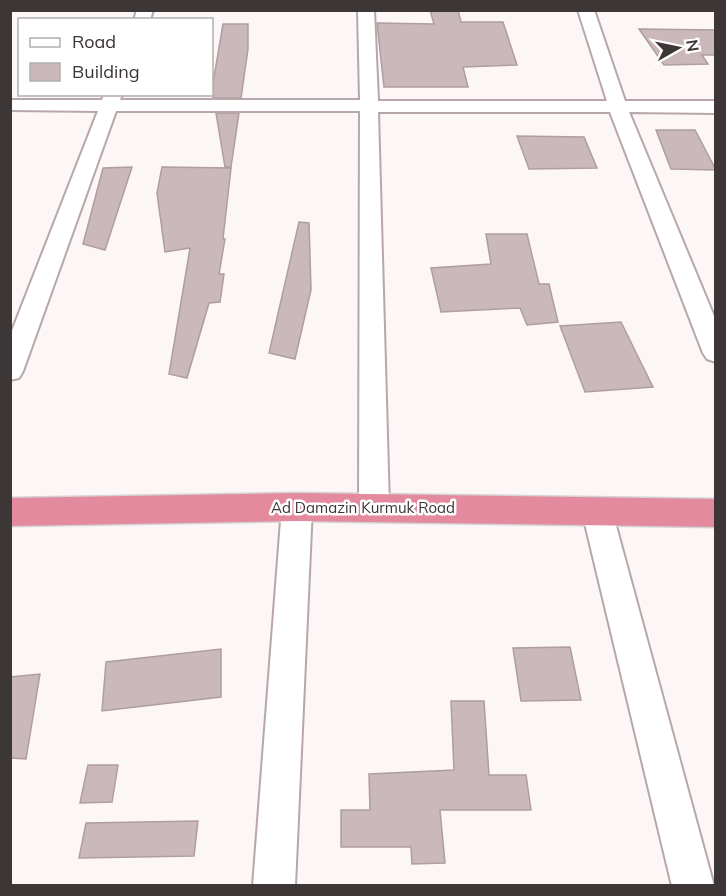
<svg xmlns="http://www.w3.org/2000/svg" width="726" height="896" font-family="Mulish,sans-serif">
<rect width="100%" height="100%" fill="#fdf6f7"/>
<path fill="#cab8ba" stroke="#af9da0" stroke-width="1.5" d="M 430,10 L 458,10 L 461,22 L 503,22 L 517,65 L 463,67 L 468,87 L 384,87 L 377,23 L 434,24 Z
M 223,24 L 248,24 L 248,49 L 241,98 L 213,98 L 212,89 Z
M 639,29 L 716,30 L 716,55 L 702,55 L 708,64 L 664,65 Z
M 216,113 L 239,113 L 231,167 L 225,167 Z
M 656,130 L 695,130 L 716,170 L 671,169 Z
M 517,136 L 584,137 L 597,168 L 529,169 Z
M 132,167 L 105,250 L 83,244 L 103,168 Z
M 162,167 L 231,168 L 223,239 L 225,239 L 219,274 L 224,274 L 220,302 L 209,303 L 187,378 L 169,374 L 190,248 L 165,252 L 157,193 Z
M 299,222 L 309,223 L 311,290 L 295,359 L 269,353 Z
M 486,234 L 527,234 L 539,284 L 549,284 L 558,322 L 527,325 L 520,308 L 441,312 L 431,268 L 491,264 Z
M 621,322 L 653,387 L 585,392 L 560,326 Z
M 570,647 L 581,700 L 521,701 L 513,648 Z
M 221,649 L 221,697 L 102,711 L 106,662 Z
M 40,674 L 26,759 L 10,758 L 10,677 Z
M 451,701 L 484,701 L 489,775 L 526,775 L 531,810 L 440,810 L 445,863 L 412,864 L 411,847 L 341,847 L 341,810 L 370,810 L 369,774 L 454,770 Z
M 88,765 L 118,765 L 112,802 L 80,803 Z
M 198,821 L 194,856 L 79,858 L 86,823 Z"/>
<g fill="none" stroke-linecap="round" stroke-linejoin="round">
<defs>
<path id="minor" d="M 137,10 L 153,10 L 150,20 L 134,20 Z
M 358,10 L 374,10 L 378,101 L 607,101 L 578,10 L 594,10 L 625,101 L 716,101 L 716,113 L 629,112 L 716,321 L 716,362 L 707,359 L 703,353 L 610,112 L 378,112 L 389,507 L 385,516 L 374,519 L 363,516 L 359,507 L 360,111 L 116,111 L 23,371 L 19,378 L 10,380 L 10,336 L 98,111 L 10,110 L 10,100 L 102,100 L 104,94 L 122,94 L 120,100 L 360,100 Z
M 297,495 L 308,498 L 312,507 L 295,886 L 253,886 L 282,507 L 286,498 Z
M 597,499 L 608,502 L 612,511 L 714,886 L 672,886 L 582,511 L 586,502 Z"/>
<path id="trunk" d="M 297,493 L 716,499 L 716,527 L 297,521 L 10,526 L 10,498 Z"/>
</defs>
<use href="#minor" stroke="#b8a7a9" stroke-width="4"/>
<use href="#trunk" stroke="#d4d3d3" stroke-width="3"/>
<use href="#minor" fill="#fff" fill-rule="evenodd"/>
<use href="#trunk" fill="#e38a9e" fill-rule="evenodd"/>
</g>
<g text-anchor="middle" stroke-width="5" stroke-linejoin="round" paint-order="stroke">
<g font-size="15" fill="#3d3637" stroke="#fff">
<text x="363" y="513">Ad Damazin Kurmuk Road</text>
</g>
</g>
<rect width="726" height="896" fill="none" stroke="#3d3637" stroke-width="24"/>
<rect x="18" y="18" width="195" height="78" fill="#ffffff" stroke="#b1afaf" stroke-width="1.5"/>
<rect x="30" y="38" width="30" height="9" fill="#ffffff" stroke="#b1afaf" stroke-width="1.5"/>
<text x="72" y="48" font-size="18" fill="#3d3637">Road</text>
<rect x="30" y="63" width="30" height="18" fill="#cab8ba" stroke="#b1afaf" stroke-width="1.5"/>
<text x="72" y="78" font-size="18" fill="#3d3637">Building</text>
<g transform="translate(678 48) rotate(81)" stroke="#ffffff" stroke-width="4.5" paint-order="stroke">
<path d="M0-4.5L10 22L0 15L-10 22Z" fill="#3d3637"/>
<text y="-9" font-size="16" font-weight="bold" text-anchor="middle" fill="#3d3637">N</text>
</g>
</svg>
